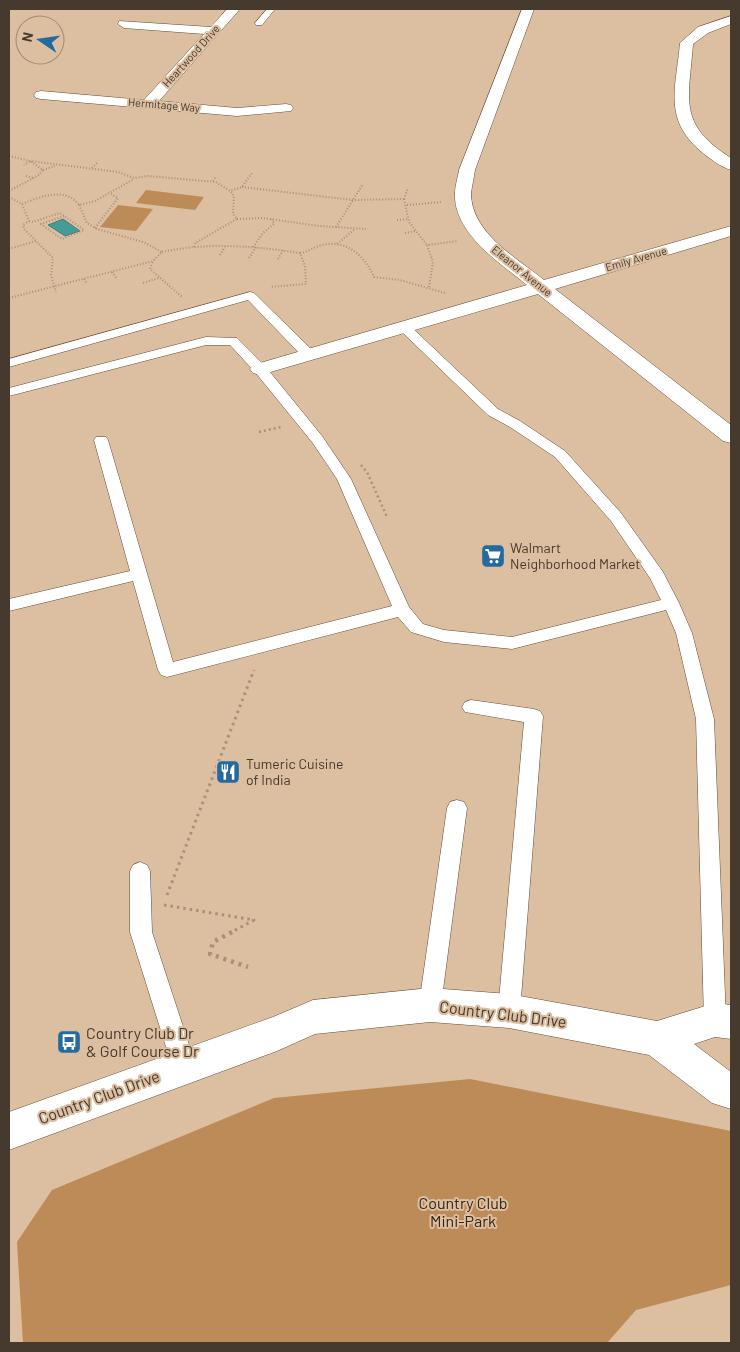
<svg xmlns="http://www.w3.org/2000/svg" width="740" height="1352" font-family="Barlow,sans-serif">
<rect width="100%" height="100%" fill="#dcbea1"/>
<path fill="#bc8b58" d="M 146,190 L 204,197 L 195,210 L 136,203 Z
M 118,205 L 153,209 L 136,231 L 100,227 Z
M 470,1079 L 731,1131 L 731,1285 L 636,1310 L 607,1343 L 23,1343 L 17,1242 L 52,1190 L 274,1098 Z"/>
<path fill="#449d94" stroke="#457f75" d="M 63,219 L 80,231 L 65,236 L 48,225 Z"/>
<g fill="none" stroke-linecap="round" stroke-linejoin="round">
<defs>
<path id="service" d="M 267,9 L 275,9 L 262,25 L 256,25 L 255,23 Z
M 250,292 L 254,293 L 314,352 L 315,355 L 314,358 L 304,358 L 248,300 L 9,367 L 9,359 Z
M 404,323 L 408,324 L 498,409 L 520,421 L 565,451 L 621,513 L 663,572 L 679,603 L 692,633 L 714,719 L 726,1020 L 723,1028 L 715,1031 L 707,1028 L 704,1020 L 696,719 L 676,633 L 666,610 L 512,649 L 444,642 L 411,632 L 398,617 L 167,677 L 161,675 L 158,670 L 133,581 L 9,611 L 9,599 L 130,571 L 94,440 L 96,437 L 106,437 L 108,440 L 173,662 L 392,606 L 337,479 L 312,442 L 255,372 L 230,345 L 206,345 L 9,396 L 9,388 L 206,337 L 237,338 L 265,366 L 322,436 L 351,479 L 409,607 L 423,624 L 444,630 L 512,637 L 661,600 L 650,578 L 611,521 L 555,457 L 510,427 L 488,415 L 400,330 L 398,327 L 400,324 Z
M 471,700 L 534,709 L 540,711 L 543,716 L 520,1011 L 517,1019 L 509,1022 L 501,1019 L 498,1011 L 524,722 L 465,712 L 462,707 L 465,702 Z
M 457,800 L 464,802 L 467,808 L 441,1005 L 438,1013 L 430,1016 L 422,1013 L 419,1005 L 447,808 L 450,802 Z
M 140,862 L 147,865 L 150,871 L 152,932 L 196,1066 L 192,1074 L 184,1078 L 176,1074 L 172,1066 L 130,932 L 130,871 L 133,865 Z"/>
<path id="minor" d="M 227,9 L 240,9 L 159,101 L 237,108 L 286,104 L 291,105 L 293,108 L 291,111 L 237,116 L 41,99 L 36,98 L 34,95 L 36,92 L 41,91 L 144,100 L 204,34 L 124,28 L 118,24 L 119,21 L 211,27 Z
M 522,9 L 534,9 L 475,170 C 474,177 472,186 471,193 C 471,233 517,258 544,280 L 731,226 L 731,236 L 555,289 L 731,425 L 731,443 L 723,441 L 538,294 L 267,373 L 260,375 L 253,373 L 250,369 L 253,365 L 527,285 C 500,263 453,233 455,193 C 455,186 458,177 459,170 Z
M 731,16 L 731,24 L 708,33 L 693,44 C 689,100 677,124 731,158 L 731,170 C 721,167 712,160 704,154 C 662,120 676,89 680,43 L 698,27 Z
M 430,988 L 509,994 L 657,1021 L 715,1003 L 731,1005 L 731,1039 L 715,1037 L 694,1044 L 731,1072 L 731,1109 L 712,1103 L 649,1055 L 509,1028 L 430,1022 L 315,1034 L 277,1051 L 9,1150 L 9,1112 L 273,1017 L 313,1000 Z"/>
</defs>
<use href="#service" stroke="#664c32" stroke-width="1"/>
<use href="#minor" stroke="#664c32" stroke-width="1"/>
<path stroke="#a89079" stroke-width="2" stroke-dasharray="1 2" stroke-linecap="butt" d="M 9,156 L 30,161 L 118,172 L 134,178 L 148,176 L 216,182 L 230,191 L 242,187 L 252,173
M 92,168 L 97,163
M 43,170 L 55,166
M 26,176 L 33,178
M 213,181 L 216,176
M 242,187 L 353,200 L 404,199
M 9,191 L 39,175 L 43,170 L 30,161 L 24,165
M 9,197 L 22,204 C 40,197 65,186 79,205 L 95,201 L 134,179
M 404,199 L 409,222 L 427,245
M 404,199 L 408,188
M 22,204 L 29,221 L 23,225 L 24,229 L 53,258 L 51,275 L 56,292
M 79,205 L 87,223 L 97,229 L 143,242 L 162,252 L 153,261
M 407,205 L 442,202
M 237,219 L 263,218 L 319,226 L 366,229
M 397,220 L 409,219
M 29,221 L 33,222 L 60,213 L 84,230 L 62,239 L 41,224 L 64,216
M 336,227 L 363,184
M 95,228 L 118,198 L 111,194
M 405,233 L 415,231
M 337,244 L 355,229
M 194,247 L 195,243 L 237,219 L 233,214 L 234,196 L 230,191
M 253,247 L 263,233 L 274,224 L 272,219
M 9,249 L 36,241
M 162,252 C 208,242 254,246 300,253 L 305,266 L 306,284 L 270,287
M 300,253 C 308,252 314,247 322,245 C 346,239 365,256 374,277 L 400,280 L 445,293
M 220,255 L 225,247
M 249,258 L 256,247
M 278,259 L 283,250
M 112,272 L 117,279
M 84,279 L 87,284
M 143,283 L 159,278
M 429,287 L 433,262 L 427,245 L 458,241
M 9,298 L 153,261 L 150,269 L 182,297"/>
<path stroke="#a89079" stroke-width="2.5" stroke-dasharray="2 3" stroke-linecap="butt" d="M 259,432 L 281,427
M 361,465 L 367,472 L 387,517"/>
<path stroke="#a89079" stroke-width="3" stroke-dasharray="2.5 4" stroke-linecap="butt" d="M 167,895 L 254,670
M 164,905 L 254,920 L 230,933"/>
<path stroke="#a89079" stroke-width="4.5" stroke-dasharray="3 5" stroke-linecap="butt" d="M 232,932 L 213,942 L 210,954 L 248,967"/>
<use href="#service" fill="#fff" fill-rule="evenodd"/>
<use href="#minor" fill="#fff" fill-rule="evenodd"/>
</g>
<defs>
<symbol id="supermarket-square" viewBox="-11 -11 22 22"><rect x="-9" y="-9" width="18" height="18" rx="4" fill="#256a9f" stroke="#dcbea1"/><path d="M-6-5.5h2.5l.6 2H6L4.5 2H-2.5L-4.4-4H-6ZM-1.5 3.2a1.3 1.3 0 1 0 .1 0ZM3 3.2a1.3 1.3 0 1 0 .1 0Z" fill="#fff"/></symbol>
<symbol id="restaurant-square" viewBox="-11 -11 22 22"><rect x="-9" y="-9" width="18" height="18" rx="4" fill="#256a9f" stroke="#dcbea1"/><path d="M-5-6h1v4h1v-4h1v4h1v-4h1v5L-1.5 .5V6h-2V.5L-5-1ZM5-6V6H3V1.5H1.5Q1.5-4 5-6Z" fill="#fff"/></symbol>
<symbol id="bus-square" viewBox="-11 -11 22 22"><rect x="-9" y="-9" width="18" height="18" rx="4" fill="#256a9f" stroke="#dcbea1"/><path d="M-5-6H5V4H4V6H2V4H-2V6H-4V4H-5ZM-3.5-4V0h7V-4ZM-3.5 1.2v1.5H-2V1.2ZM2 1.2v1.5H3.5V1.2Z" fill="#fff"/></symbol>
</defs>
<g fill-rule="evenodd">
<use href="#supermarket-square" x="479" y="542" width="28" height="28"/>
<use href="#restaurant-square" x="214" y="758" width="28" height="28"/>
<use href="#bus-square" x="55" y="1028" width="28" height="28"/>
</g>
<g text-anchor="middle" stroke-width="4" stroke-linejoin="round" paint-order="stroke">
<g font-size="11" fill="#46392e" stroke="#dcbea1">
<text transform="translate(191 56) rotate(-48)" y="4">Heartwood Drive</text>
<text transform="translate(164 105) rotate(5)" y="4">Hermitage Way</text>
<text transform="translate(636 259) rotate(-16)" y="4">Emily Avenue</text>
<text transform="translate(522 271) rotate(39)" y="4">Eleanor Avenue</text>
</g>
<g font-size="14" fill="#46392e" stroke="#dcbea1" text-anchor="start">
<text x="510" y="553">Walmart<tspan x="510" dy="16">Neighborhood Market</tspan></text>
<text x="246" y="769">Tumeric Cuisine<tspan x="246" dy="16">of India</tspan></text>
</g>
<g font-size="16" fill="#46392e" stroke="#dcbea1">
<text transform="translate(503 1014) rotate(7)" y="6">Country Club Drive</text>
<text transform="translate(99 1097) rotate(-20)" y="6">Country Club Drive</text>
</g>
<g font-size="16" fill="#46392e" stroke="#dcbea1" text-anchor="start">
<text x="86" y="1039">Country Club Dr<tspan x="86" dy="18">&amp; Golf Course Dr</tspan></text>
</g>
<g font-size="16" fill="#352516" stroke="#dcbea1">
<text x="463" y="1209">Country Club<tspan x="463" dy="18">Mini-Park</tspan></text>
</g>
</g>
<rect width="740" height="1352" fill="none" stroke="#46392e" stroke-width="20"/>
<g transform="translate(40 40) rotate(283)"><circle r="24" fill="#dcbea1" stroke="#a08973"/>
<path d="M0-4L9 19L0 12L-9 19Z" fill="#256a9f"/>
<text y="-8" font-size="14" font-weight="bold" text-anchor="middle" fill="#46392e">N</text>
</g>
</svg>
